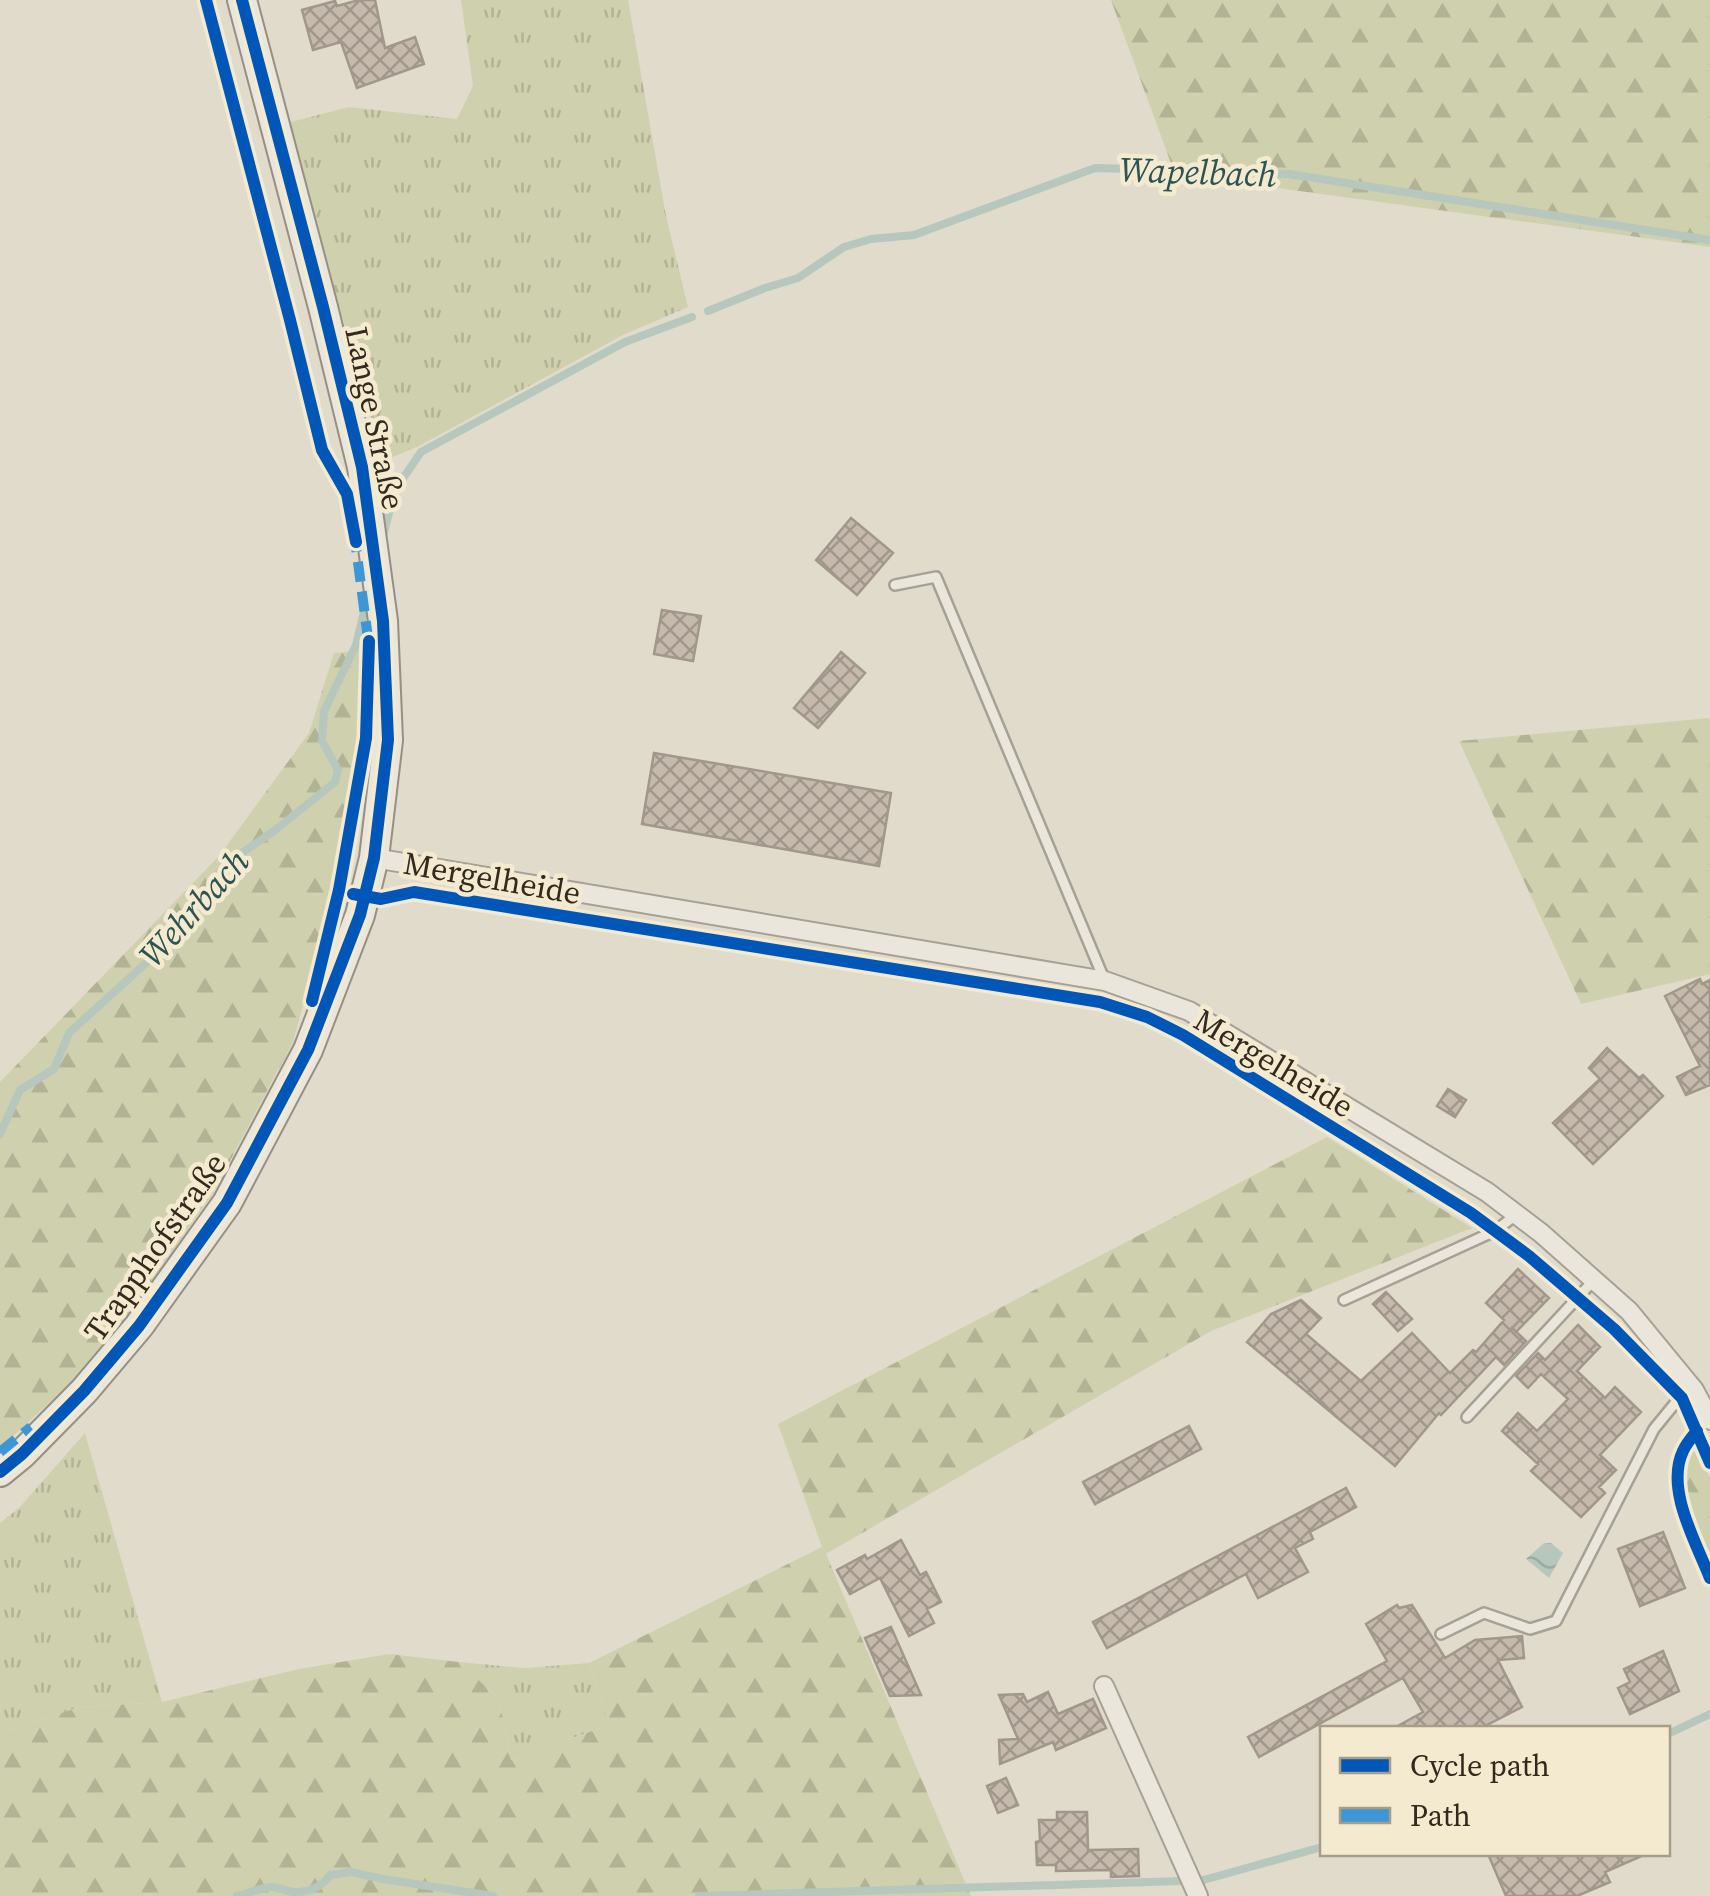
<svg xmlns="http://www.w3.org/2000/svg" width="1710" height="1896" font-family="'Source Serif 4',serif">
<defs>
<pattern id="grass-tufts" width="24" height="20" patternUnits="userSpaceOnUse" patternTransform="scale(2.5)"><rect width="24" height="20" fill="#cfd1ae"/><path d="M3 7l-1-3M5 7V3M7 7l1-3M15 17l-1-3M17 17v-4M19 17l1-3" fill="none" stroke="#b2b395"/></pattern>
<pattern id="forest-firs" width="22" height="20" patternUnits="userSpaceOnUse" patternTransform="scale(2.5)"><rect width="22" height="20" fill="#cfd1ae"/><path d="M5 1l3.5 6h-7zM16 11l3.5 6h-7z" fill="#b2b395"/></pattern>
<pattern id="water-waves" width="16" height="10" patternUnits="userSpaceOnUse" patternTransform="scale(2.5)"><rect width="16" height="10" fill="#b6c7bd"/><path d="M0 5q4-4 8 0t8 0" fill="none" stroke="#9daba2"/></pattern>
<pattern id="building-cross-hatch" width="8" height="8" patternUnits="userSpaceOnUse" patternTransform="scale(2.5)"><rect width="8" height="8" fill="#c5baac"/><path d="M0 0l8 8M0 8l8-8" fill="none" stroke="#a1978b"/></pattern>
</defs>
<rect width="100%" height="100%" fill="#e1dbcb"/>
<path fill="url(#grass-tufts)" d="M 461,0 L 628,0 L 666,216 L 688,307 L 623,335 L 417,447 L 383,461 L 287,123 L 349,107 L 457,119 L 473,86 Z
M 85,1433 L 162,1702 L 79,1707 L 0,1734 L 0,1523 L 19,1508 Z
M 459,1662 L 525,1668 L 589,1663 L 609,1725 L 511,1760 L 499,1699 Z"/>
<path fill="url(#forest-firs)" d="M 1111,0 L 1710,0 L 1710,247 L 1175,174 Z
M 363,650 L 362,737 L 334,890 L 293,1042 L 213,1193 L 126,1318 L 72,1382 L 0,1448 L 0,1082 L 219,856 L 309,733 L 334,653 Z
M 1710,718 L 1710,974 L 1581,1004 L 1459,741 Z
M 1327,1137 L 1472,1228 L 1211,1331 L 826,1554 L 971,1896 L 0,1896 L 0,1734 L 79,1707 L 162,1702 L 299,1669 L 389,1654 L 459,1662 L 499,1699 L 511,1760 L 609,1725 L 589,1663 L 822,1547 L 778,1424 Z
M 1697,1447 L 1710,1479 L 1710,1556 C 1700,1529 1676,1489 1688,1461 C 1688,1459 1696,1448 1697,1447 Z"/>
<path fill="url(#water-waves)" d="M 1544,1543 L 1551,1543 L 1563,1553 L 1549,1578 L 1526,1559 Z"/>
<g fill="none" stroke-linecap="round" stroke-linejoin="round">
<path stroke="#b6c7bd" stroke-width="8" d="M 708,311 L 765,288 L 798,278 L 844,247 L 871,239 L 914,235 L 1095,168 L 1289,174 L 1710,240
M 382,540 L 395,490 L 421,452 L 625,342 L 692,317
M 0,1134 L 20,1090 L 54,1069 L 69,1033 L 157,953 L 212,885 L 224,865 L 274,831 L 335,782 L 338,770 L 322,741 L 324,711 L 356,645 L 369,592
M 1668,1734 L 1710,1714
M 1200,1881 L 1322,1847
M 237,1896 C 247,1894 259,1888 270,1887 C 278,1886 286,1892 295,1892 C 309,1892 322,1887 330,1875 L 351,1872 L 383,1879 L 493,1896
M 699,1896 L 1181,1881"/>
</g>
<path fill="url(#building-cross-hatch)" stroke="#a1978b" stroke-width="2.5" d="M 359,0 L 375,0 L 385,48 L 415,37 L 424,64 L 357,88 L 341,42 L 313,50 L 302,10 L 335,1 L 337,6 Z
M 851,518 L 893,553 L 857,595 L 816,560 Z
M 662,610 L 701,616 L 693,661 L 654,654 Z
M 841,652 L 865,673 L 818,728 L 794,708 Z
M 654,753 L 891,793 L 879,866 L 642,824 Z
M 1700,979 L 1702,984 L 1710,980 L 1710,1085 L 1686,1095 L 1677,1077 L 1700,1066 L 1665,996 Z
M 1607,1048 L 1639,1078 L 1643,1075 L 1663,1096 L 1593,1164 L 1553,1123 L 1600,1079 L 1589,1068 Z
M 1448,1089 L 1466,1100 L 1455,1117 L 1437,1106 Z
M 1518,1269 L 1549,1298 L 1516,1332 L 1511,1327 L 1526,1341 L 1504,1365 L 1496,1357 L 1441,1415 L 1439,1413 L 1395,1466 L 1247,1342 L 1271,1314 L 1301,1300 L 1321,1318 L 1306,1334 L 1361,1381 L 1412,1333 L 1450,1373 L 1473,1350 L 1476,1352 L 1504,1320 L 1486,1303 Z
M 1386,1292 L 1412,1319 L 1398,1331 L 1373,1304 Z
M 1578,1325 L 1600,1347 L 1577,1371 L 1605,1398 L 1615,1387 L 1641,1412 L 1600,1455 L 1616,1470 L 1599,1487 L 1605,1493 L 1581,1517 L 1531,1471 L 1538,1464 L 1502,1431 L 1518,1413 L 1537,1431 L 1568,1399 L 1541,1374 L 1528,1388 L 1516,1376 L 1538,1353 L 1545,1360 Z
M 1189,1426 L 1201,1449 L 1095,1504 L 1083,1482 Z
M 1346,1488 L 1356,1507 L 1310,1532 L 1313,1539 L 1295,1548 L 1308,1572 L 1258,1598 L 1246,1574 L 1107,1648 L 1093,1622 Z
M 1663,1532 L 1685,1588 L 1640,1606 L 1618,1549 Z
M 901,1540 L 920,1575 L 926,1572 L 941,1602 L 927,1609 L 934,1623 L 909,1636 L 880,1578 L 850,1594 L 837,1570 L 865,1555 L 867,1559 Z
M 1397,1605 L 1399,1608 L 1412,1605 L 1445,1658 L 1475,1640 L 1522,1636 L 1524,1658 L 1498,1660 L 1522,1707 L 1481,1728 L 1394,1728 L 1423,1712 L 1403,1678 L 1259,1757 L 1248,1737 L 1387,1661 L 1366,1624 Z
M 891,1627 L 921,1695 L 890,1696 L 865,1638 Z
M 1663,1651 L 1679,1691 L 1630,1714 L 1618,1688 L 1630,1682 L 1624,1669 Z
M 1048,1692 L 1058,1714 L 1093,1699 L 1106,1728 L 1056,1750 L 1053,1742 L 1000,1764 L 999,1740 L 1018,1739 L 999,1695 L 1023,1694 L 1027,1702 Z
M 1006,1778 L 1018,1805 L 998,1813 L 987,1786 Z
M 1057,1812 L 1087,1812 L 1088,1850 L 1138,1849 L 1139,1876 L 1111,1877 L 1111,1870 L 1056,1871 L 1056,1865 L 1037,1865 L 1036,1842 L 1040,1841 L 1039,1820 L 1057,1820 Z
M 1488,1854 L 1646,1854 L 1605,1872 L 1610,1882 L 1577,1896 L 1506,1896 Z"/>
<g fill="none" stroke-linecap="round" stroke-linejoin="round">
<defs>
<path id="lane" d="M 895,585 L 936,577 L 1104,979
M 1344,1300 L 1495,1231 L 1517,1214
M 1467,1417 L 1594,1280
M 1441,1634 L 1484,1613 L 1530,1629 L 1556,1621 L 1654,1429 L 1690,1385"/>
<path id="street" d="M 374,858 L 1105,981 L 1189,1011 L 1487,1192 L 1541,1233 L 1629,1311 L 1694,1390 L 1710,1420
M 1104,1686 L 1198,1896"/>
<path id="secondary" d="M 0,1472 L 22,1454 L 84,1391 L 139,1326 L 227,1203 L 308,1050 L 360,915 L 374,858 L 388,740 L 383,621 L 362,467 L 323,307 L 242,0"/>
</defs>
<use href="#lane" stroke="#a6a095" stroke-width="14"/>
<use href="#street" stroke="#a6a095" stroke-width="22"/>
<use href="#secondary" stroke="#968f84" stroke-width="32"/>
<use href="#lane" stroke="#eae6dc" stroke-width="9"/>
<use href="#street" stroke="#eae6dc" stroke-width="18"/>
<use href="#secondary" stroke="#eae6dc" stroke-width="28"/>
<path stroke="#3d96d5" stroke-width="10" stroke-dasharray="20 10" stroke-linecap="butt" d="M 354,532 L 369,646
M 0,1452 L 31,1427"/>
<defs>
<path id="cycleway" d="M 206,0 L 290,320 L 322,450 L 347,494 L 356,542
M 353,894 L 381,899 L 414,892 L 1100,1002 L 1147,1017 L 1183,1035 L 1471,1213 L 1529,1256 L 1614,1329 L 1682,1398 L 1710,1463
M 312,1001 L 339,890 L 366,738 L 369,641
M 1697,1431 C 1692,1437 1686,1444 1683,1451 C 1665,1489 1696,1542 1710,1578
M 0,1472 L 22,1454 L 84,1391 L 139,1326 L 227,1203 L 308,1050 L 360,915 L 374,858 L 388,740 L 383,621 L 362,467 L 323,307 L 242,0"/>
</defs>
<use href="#cycleway" stroke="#f3ead0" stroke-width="19"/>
<use href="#cycleway" stroke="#0057b8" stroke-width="12"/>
</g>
<g text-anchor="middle" stroke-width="9" stroke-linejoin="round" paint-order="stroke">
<g font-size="32" fill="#34291d" stroke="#f3ead0">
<text transform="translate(375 418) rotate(78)" y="11">Lange Straße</text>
<text transform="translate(492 878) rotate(10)" y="11">Mergelheide</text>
<text transform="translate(1274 1063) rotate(31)" y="11">Mergelheide</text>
<text transform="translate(155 1247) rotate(-55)" y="11">Trapphofstraße</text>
</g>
<g font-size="35" font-style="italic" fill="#2d5352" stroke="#f3ead0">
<text transform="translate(1198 172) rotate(2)" y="12">Wapelbach</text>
<text transform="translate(194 908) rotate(-48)" y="12">Wehrbach</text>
</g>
</g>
<rect x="1320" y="1726" width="350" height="130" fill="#f3ead0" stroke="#a79d88" stroke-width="2.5"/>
<rect x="1340" y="1758" width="50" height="15" fill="#0057b8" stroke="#a79d88" stroke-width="2.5"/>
<text x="1410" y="1776" font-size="30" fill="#34291d">Cycle path</text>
<rect x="1340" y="1808" width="50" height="15" fill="#3d96d5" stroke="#a79d88" stroke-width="2.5"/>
<text x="1410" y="1826" font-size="30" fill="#34291d">Path</text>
</svg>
